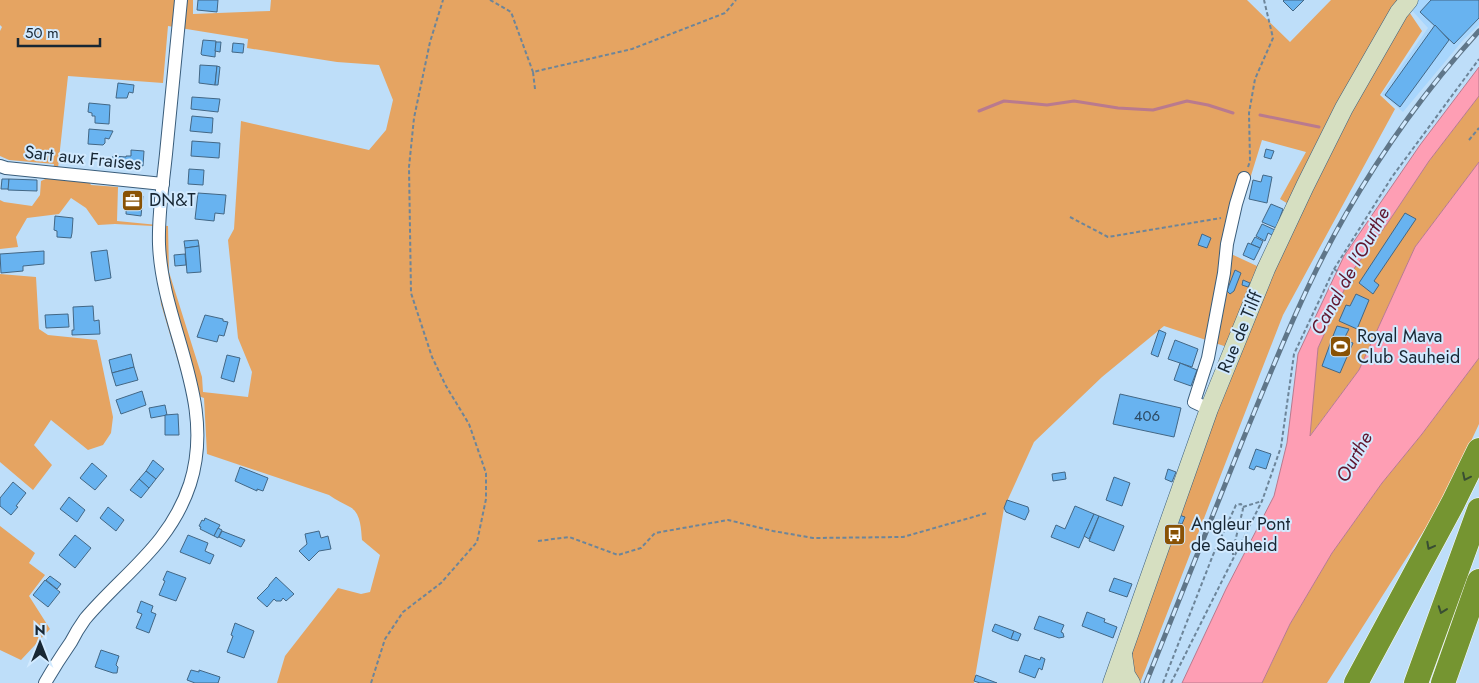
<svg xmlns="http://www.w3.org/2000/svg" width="1479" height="683" viewBox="0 0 1479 683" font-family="Jost,sans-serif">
  <rect width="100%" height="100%" fill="#bedef9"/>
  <!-- built -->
  <path fill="#a8d6fd" d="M1418 0H1479V25L1464 39 1403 112 1382 94 1428 28 1410 8Z"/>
  <!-- green -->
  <g fill="#e5a462" fill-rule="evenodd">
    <path d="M0 0H193V14L270 11 271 0H1247L1290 42 1331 0H1401L1422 31 1380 95 1395 109 1283 315 1140 683H1103L1171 504 1227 347 1164 326 1102 377 1034 442 1004 508 974 683H277L285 656 338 588 361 594 370 592 380 555 362 540C361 529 361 513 350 507 343 503 336 500 329 495L207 454 204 398 187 392 161 304 153 226 115 224 98 225 86 208 71 198 59 214 27 218 16 237 18 247 0 249V200L4 202 32 206 40 195 41 181 52 176 54 164 9 160 0 156V31L2 27 0 25ZM168 26 248 39 247 48 337 62 379 65 393 100 386 130 369 150 241 121 234 229 228 240 238 338 252 372 248 397 203 392 202 377 169 272 168 226 117 221 118 187 91 185 87 179 57 177 68 76 163 83ZM1262 140 1306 152 1280 199 1290 205 1257 266 1229 253 1240 211Z"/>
    <path d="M1479 96V162L1415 247 1359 370 1309 437 1318 348 1353 270 1387 224 1429 161Z"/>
    <path d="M0 274 36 277 39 329 48 335 97 340 113 417 111 433 103 445 88 450 51 420 34 445 52 465 33 490 0 462Z"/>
    <path d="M1479 358V424L1444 499 1327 683H1262L1290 624 1332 553 1382 483 1422 434Z"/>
    <path d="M0 526 35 553 29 563 45 575 29 596 50 629 21 660 0 650Z"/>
  </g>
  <!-- water -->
  <path fill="#fe9eb4" stroke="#b97a8e" d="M1479 67V96L1429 161 1387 224 1353 270 1318 348 1310 436 1359 370 1415 247 1479 162V358L1422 434 1382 483 1332 553 1290 624 1262 683H1182L1226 589 1274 496 1287 443 1298 354 1344 256 1420 145Z"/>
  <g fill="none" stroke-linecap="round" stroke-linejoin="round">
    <!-- stream -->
    <g stroke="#b97a8e" stroke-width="3">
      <path d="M979 111 1004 101 1047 105 1074 101 1118 108 1153 110 1187 101 1208 105 1233 113"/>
      <path d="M1260 115 1319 127"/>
    </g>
  </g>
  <!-- building -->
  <g fill="#68b3f0" stroke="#436785">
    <path d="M198 0H218L217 12 197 10Z"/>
    <path d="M1284 0H1304L1293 11 1283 1Z"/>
    <path d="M1431 0H1479V18L1454 44 1420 12Z"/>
    <path d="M1435 25 1449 40 1400 107 1385 95Z"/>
    <path d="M203 40 216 41 215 57 202 55 201 54Z"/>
    <path d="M216 42H221L220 52 215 51Z"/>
    <path d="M233 43 244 44 243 53 232 52Z"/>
    <path d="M200 65 217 66 215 85 199 83Z"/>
    <path d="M217 66 220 67 218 85H215Z"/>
    <path d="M118 83 134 85 133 93 129 92 127 98H116Z"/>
    <path d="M192 97 220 99 218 112 191 109Z"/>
    <path d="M89 103 110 105 109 124 95 123V116H92V113L88 112Z"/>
    <path d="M192 116 213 118 212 133 190 131Z"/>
    <path d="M89 129 113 131 109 139 105 138V143L103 145 88 144Z"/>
    <path d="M192 141 220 143 219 158 191 156Z"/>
    <path d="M1266 149 1274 151 1271 159 1264 157Z"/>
    <path d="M131 150 144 151 143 166 112 163 113 156 126 157V156H131Z"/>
    <path d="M189 169 204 170 203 185 188 184Z"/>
    <path d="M1263 175 1272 177 1267 203 1249 199 1253 180 1261 182Z"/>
    <path d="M2 179H9V189H1Z"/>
    <path d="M9 179 37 180V191L8 190Z"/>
    <path d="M198 193 226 195 224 214 215 213 214 221 195 219Z"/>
    <path d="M127 195 143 196 141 216 126 214Z"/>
    <path d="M1271 204 1283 209 1276 228 1262 222Z"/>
    <path d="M1405 213 1416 219 1374 281 1379 285 1373 294 1359 283Z"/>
    <path d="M55 216 73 218 72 233 71 238 57 237V231L54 230Z"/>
    <path d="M1262 224 1275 230 1272 235 1268 233 1265 241 1256 236Z"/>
    <path d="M1202 234 1211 238 1207 248 1198 245Z"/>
    <path d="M1255 237 1263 241 1260 248 1251 244Z"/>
    <path d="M198 240 199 246 185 248 184 241Z"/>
    <path d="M1248 243 1260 248 1254 260 1243 255Z"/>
    <path d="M199 246 201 272 187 273 185 248Z"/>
    <path d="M107 250 111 278 95 281 91 252Z"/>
    <path d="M44 251V264L23 266V271L1 273 0 254Z"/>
    <path d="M185 254 186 265 175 266 174 255Z"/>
    <path d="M1235 270 1241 273 1234 291 1230 294 1227 291 1228 288Z"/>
    <path d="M1243 280 1250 283 1248 287 1242 285Z"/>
    <path d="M1356 294 1369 300 1357 329 1339 321 1346 305 1350 306Z"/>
    <path d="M93 306 94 321 99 320 100 334 72 335V330H74L73 307Z"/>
    <path d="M68 314 69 327 46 328 45 315Z"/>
    <path d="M205 315 223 319V321L228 322 224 336 219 335 217 342 197 337Z"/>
    <path d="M1337 326 1349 329 1344 339 1333 336Z"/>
    <path d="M1159 330 1166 333 1158 357 1151 354Z"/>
    <path d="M1333 336 1353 343 1340 373 1322 366Z"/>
    <path d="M1175 340 1198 349 1192 367 1168 359Z"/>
    <path d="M131 354 134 367 112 373 109 360Z"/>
    <path d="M227 355 240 358 234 382 221 378Z"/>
    <path d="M1180 363 1197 370 1191 386 1174 380Z"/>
    <path d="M134 367 138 380 116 386 112 373Z"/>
    <path d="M142 391 146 405 121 414 116 400Z"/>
    <path d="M1120 394 1181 408 1174 437 1113 424Z"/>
    <path d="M165 405 167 415 151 418 149 408Z"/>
    <path d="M178 414 179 435H165V415Z"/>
    <path d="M1256 449 1271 454 1266 469 1256 466 1254 470 1249 468Z"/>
    <path d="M153 460 164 469 156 479 146 471Z"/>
    <path d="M92 463 107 476 95 490 80 478Z"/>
    <path d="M240 467 268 478 263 491 257 489V491L235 481Z"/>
    <path d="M1168 469 1176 472 1172 482 1165 479Z"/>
    <path d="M146 471 156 479 149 488 139 479Z"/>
    <path d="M1065 472 1066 479 1053 481 1052 474Z"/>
    <path d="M1114 477 1130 483 1122 506 1106 500Z"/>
    <path d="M139 479 149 488 141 498 130 490Z"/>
    <path d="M13 482 26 493 16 506 18 507 11 515 0 506V498Z"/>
    <path d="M69 497 85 510 77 522 60 509Z"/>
    <path d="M1007 500 1028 507 1029 511 1025 520 1006 512 1004 508Z"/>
    <path d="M1075 506 1094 514 1079 548 1051 537 1056 525 1065 529Z"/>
    <path d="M108 507 124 520 116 531 100 518Z"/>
    <path d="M1094 514 1099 516 1089 539 1084 536Z"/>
    <path d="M1179 515 1185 517 1182 524 1176 522Z"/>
    <path d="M1099 516 1124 526 1114 551 1089 541Z"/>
    <path d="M205 518 220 525 214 536 200 529 201 527 199 526 202 520 204 521Z"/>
    <path d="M218 528 222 530 218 538 214 536Z"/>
    <path d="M222 531 245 540 241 547 219 537Z"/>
    <path d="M319 531 321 538 328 536 331 549 319 551 309 561 299 551 307 544 305 534Z"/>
    <path d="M75 535 91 548 75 568 59 555Z"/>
    <path d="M188 535 208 543 205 551 214 555 210 564 180 552Z"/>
    <path d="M167 571 186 578 176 601 159 595 165 581 163 580Z"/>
    <path d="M50 576 61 584 57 589 46 580Z"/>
    <path d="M276 577 294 594 286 601 283 598 281 601H276L274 599 267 607 257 598 269 586V585Z"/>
    <path d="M1114 578 1132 584 1127 597 1109 591Z"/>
    <path d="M45 580 60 592 48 607 33 595Z"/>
    <path d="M141 601 153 606 151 612 156 614 149 633 136 628 142 614 137 612Z"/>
    <path d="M1087 612 1105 619 1104 622 1117 627 1113 638 1082 626Z"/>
    <path d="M1039 616 1064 625 1061 632 1063 633 1064 637 1059 638 1034 629Z"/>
    <path d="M235 623 254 631 244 658 227 652 233 636 231 635Z"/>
    <path d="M995 624 1014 631 1011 639 992 631Z"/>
    <path d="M1014 631 1021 634 1018 641 1011 639Z"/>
    <path d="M101 650 119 656 116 665 118 667 117 673H113L95 667Z"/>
    <path d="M1025 655 1040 660 1041 657 1045 659 1042 670 1039 668 1035 678 1019 672Z"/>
    <path d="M191 670 199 672V670L220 677 218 683H195L187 680Z"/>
    <path d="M976 675 997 683H980L974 681Z"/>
  </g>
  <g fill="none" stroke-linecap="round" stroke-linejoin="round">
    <defs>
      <g id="minor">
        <path d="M0 166 6 168 163 184"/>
        <path d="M1209 409 1194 402 1208 358 1224 273 1227 244 1236 204 1244 178"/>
        <path d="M45 683C53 669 62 655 71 642 75 634 80 626 85 619 124 573 170 545 190 484 217 400 162 326 159 244 158 214 163 184 166 154 171 103 176 51 181 0"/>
      </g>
      <g id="secondary">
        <path d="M1123 654 1126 675 1131 683"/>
        <path d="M1112 683 1209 409 1266 269 1305 186 1344 108 1399 12 1409 0"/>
      </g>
      <g id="motorway">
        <path d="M1356 683 1453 503 1479 450"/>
        <path d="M1416 683 1479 510"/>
        <path d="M1443 683 1479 581"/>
      </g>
    </defs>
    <!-- minor casing -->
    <use href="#minor" stroke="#3a5d7b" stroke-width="14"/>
    <!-- secondary casing -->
    <use href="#secondary" stroke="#3a5d7b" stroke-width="19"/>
    <!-- motorway casing -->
    <use href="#motorway" stroke="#fff" stroke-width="25"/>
    <!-- path -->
    <g stroke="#6d8599" stroke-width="2" stroke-dasharray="4 2.5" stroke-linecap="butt">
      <path d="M490 0 511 12 533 72"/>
      <path d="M535 89 533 72 632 49 725 13 736 0"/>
      <path d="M1469 140 1479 128"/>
      <path d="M1248 167 1250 161 1249 113 1255 79 1273 38 1264 0"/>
      <path d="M1070 217 1108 237 1221 218"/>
      <path d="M1334 269 1354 283"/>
      <path d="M1243 507 1262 501"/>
      <path d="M538 541 569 537 618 555 641 548 655 533 728 520 773 531 813 538 903 537 987 513"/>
      <path d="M371 683 385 639 403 612 441 583 477 542 486 499V473L469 424 446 386 432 357 411 293 409 167 414 118 430 42 443 0"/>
      <path d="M1163 683 1213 555 1236 505 1241 504 1243 509 1233 550V555"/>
      <path d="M1171 683 1262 501 1281 447 1294 354 1334 269 1392 177 1479 59"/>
    </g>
    <!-- minor -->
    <use href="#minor" stroke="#fff" stroke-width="12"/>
    <!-- secondary -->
    <use href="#secondary" stroke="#d6dfc1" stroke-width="18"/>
    <!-- motorway -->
    <use href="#motorway" stroke="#759531" stroke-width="24"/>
    <defs>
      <path id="rail" d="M1146 683C1179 601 1211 519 1244 437 1275 362 1305 285 1346 214 1384 148 1428 87 1479 31"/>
    </defs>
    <!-- rail casing -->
    <use href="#rail" stroke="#5f7689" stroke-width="5"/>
    <!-- rail -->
    <use href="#rail" stroke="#d2eaff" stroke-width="3" stroke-dasharray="9" stroke-linecap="butt"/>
  </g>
  <!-- one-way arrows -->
  <defs><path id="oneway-chevron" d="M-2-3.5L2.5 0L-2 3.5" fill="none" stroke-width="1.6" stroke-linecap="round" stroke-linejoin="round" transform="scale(1.25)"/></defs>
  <g stroke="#394e33">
    <use href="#oneway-chevron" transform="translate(1466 477) rotate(116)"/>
    <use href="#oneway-chevron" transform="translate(1430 546) rotate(118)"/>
    <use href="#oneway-chevron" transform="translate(1442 610) rotate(110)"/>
  </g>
  <!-- icons -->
  <defs>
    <symbol id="office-square" viewBox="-11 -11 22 22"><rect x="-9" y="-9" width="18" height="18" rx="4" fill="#895205" stroke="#d2eaff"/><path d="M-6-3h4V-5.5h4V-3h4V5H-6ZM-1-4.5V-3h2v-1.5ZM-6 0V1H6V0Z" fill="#fff"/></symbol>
    <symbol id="stadium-square" viewBox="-11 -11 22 22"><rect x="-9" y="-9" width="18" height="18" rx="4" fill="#895205" stroke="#d2eaff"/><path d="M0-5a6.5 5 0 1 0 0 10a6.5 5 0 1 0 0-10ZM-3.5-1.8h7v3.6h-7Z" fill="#fff"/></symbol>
    <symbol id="bus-square" viewBox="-11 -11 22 22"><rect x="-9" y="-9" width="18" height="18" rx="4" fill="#895205" stroke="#d2eaff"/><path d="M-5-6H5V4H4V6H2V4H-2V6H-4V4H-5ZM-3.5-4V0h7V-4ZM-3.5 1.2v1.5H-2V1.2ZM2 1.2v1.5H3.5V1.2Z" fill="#fff"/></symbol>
  </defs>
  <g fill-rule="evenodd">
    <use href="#office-square" x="120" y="188" width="25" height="25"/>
    <use href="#stadium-square" x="1328" y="334" width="25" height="25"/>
    <use href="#bus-square" x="1162" y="522" width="25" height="25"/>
  </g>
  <g text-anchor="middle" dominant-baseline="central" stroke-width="4" stroke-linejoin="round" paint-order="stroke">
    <!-- number labels -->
    <g font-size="15" fill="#2c4a63">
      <text x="1147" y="416">406</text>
    </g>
    <!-- street labels -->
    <g font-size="18" fill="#182734" stroke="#d2eaff">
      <text transform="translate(83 158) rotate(6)">Sart aux Fraises</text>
      <text transform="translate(1240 332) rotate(-67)">Rue de Tilff</text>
    </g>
    <!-- poi labels -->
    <g font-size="18" fill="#182734" stroke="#d2eaff" text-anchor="start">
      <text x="149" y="200">DN&amp;T</text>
      <text x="1357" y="336">Royal Mava<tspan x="1357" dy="21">Club Sauheid</tspan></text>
      <text x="1191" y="524">Angleur Pont<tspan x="1191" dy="21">de Sauheid</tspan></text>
    </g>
    <!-- water labels -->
    <g font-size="19" font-style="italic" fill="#60172f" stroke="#d2eaff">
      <text transform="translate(1350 271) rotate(-61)">Canal de l'Ourthe</text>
      <text transform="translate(1354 457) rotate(-61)">Ourthe</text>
    </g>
  </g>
  <!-- north arrow -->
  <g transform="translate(40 643)" stroke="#d2eaff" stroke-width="4" paint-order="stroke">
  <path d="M0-4L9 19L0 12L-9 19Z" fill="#182734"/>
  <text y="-8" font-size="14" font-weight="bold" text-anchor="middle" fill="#182734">N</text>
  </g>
  <!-- scale -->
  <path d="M18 38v8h82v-8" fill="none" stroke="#182734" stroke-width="2.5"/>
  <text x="25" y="38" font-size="15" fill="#182734" stroke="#d2eaff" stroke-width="4" paint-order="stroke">50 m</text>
</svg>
